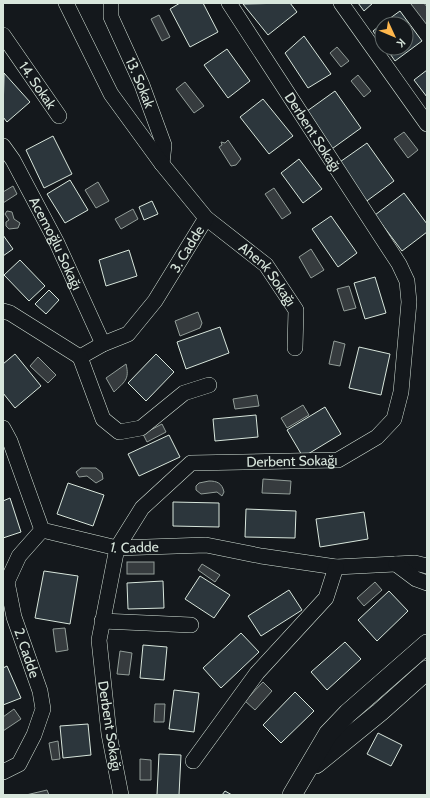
<svg xmlns="http://www.w3.org/2000/svg" width="430" height="798" viewBox="0 0 430 798" font-family="Cabin,sans-serif">
  <rect width="100%" height="100%" fill="#14181c"/>
  <!-- water -->
  <g fill="#363b3e" stroke="#939e99">
    <path d="M413 3H424L427 7V25L411 4Z"/>
    <path d="M159 15 170 37 162 41 151 19Z"/>
    <path d="M337 47 349 61 341 67 330 53Z"/>
    <path d="M358 75 371 91 364 97 351 81Z"/>
    <path d="M185 82 204 106 194 113 176 89Z"/>
    <path d="M404 132 418 150 408 158 394 139Z"/>
    <path d="M228 140 241 159 236 165 231 166 219 147 222 145 221 142 225 143Z"/>
    <path d="M98 182 109 201 96 208 85 190Z"/>
    <path d="M13 186 17 194 3 203V192Z"/>
    <path d="M274 188 291 213 282 219 265 194Z"/>
    <path d="M133 209 138 219 121 229 115 219Z"/>
    <path d="M7 211 12 212 14 219 20 223 18 228 9 229 6 226V222L9 220 5 214Z"/>
    <path d="M311 249 324 270 311 278 299 257Z"/>
    <path d="M349 286 356 308 344 311 337 289Z"/>
    <path d="M198 312 202 323 200 328 180 336 175 321Z"/>
    <path d="M334 341 345 344 340 366 329 364Z"/>
    <path d="M38 357 56 375 48 383 30 366Z"/>
    <path d="M126 364C130 380 124 382 114 392L106 378Z"/>
    <path d="M257 395 259 406 235 409 233 399Z"/>
    <path d="M303 405 309 415 287 428 281 418Z"/>
    <path d="M162 424 166 432 147 442 143 434Z"/>
    <path d="M81 468H96L102 473 103 479 96 483 87 476 79 477 76 472Z"/>
    <path d="M263 479 291 481 290 494 262 493Z"/>
    <path d="M209 481C217 481 222 483 224 492L222 496 217 492 201 494 196 490V486L199 483Z"/>
    <rect x="127" y="562" width="27" height="12"/>
    <path d="M202 564 220 575 215 582 198 570Z"/>
    <path d="M375 582 382 590 364 606 357 598Z"/>
    <path d="M65 628 68 650 56 652 53 629Z"/>
    <path d="M120 651 132 653 129 675 117 674Z"/>
    <path d="M263 682 272 691 255 710 245 701Z"/>
    <path d="M155 704H165L164 722H154Z"/>
    <path d="M14 709 21 719 3 731V717Z"/>
    <path d="M58 741 60 759 52 760 49 743Z"/>
    <path d="M140 759 151 760V780H140Z"/>
    <path d="M47 790 49 795H26Z"/>
  </g>
  <!-- building -->
  <g fill="#2c363c" stroke="#d8e6dc">
    <path d="M180 3H203L218 32 190 47 170 9Z"/>
    <path d="M290 3 297 12 268 35 243 4Z"/>
    <path d="M358 3H373L364 11Z"/>
    <path d="M400 11 422 41 395 61 386 48H406V24H382Z"/>
    <path d="M382 24V43L373 31Z"/>
    <path d="M304 36 331 74 308 88 285 53Z"/>
    <path d="M227 49 250 81 228 98 204 65Z"/>
    <path d="M427 70V97L414 80Z"/>
    <path d="M4 73 30 102 7 122 3 117Z"/>
    <path d="M335 91 361 128 329 151 303 114Z"/>
    <path d="M263 99 293 136 269 154 240 117Z"/>
    <path d="M53 136 72 174 44 188 26 150Z"/>
    <path d="M367 143 394 181 364 203 337 164Z"/>
    <path d="M299 159 322 189 303 203 281 173Z"/>
    <path d="M70 180 88 210 65 223 47 194Z"/>
    <path d="M404 193 427 224V232L402 251 375 215Z"/>
    <path d="M152 201 158 214 144 220 139 207Z"/>
    <path d="M331 216 357 253 338 267 312 229Z"/>
    <path d="M3 235 13 249 3 256Z"/>
    <path d="M129 250 137 276 106 286 99 260Z"/>
    <path d="M20 260 45 286 29 301 4 275Z"/>
    <path d="M375 277 386 313 365 319 354 283Z"/>
    <path d="M49 290 59 300 46 314 35 304Z"/>
    <path d="M220 327 229 353 186 369 177 342Z"/>
    <path d="M359 347 390 354 381 395 349 388Z"/>
    <path d="M15 354 41 386 15 408 3 393V364Z"/>
    <path d="M156 354 174 372 146 401 128 383Z"/>
    <path d="M325 407 341 434 303 457 287 430Z"/>
    <path d="M256 415 258 437 215 441 213 419Z"/>
    <path d="M169 435 180 457 139 476 128 454Z"/>
    <path d="M68 483 104 495 93 526 57 514Z"/>
    <path d="M10 498 21 532 3 538V501Z"/>
    <path d="M173 502 219 503V527L173 526Z"/>
    <path d="M246 509 296 511 295 538 245 537Z"/>
    <path d="M364 512 368 539 320 547 316 519Z"/>
    <path d="M44 571 78 576 70 624 35 618Z"/>
    <path d="M200 576 230 595 214 618 185 599Z"/>
    <path d="M163 581 164 608 128 609 127 583Z"/>
    <path d="M289 590 302 610 261 636 248 616Z"/>
    <path d="M389 591 408 611 377 641 358 620Z"/>
    <path d="M241 633 259 652 221 688 203 668Z"/>
    <path d="M345 642 361 659 327 690 311 672Z"/>
    <path d="M143 645 167 647 164 680 140 678Z"/>
    <path d="M7 666 21 698 3 705V668Z"/>
    <path d="M174 690 199 693 194 732 169 729Z"/>
    <path d="M295 692 314 711 281 743 263 725Z"/>
    <path d="M88 724 91 755 63 758 60 726Z"/>
    <path d="M378 733 402 745 391 766 367 754Z"/>
    <path d="M159 754 181 755 179 795H157Z"/>
    <path d="M225 791 232 795H222Z"/>
  </g>
  <g fill="none" stroke-linecap="round" stroke-linejoin="round">
    <defs>
      <g id="minor">
        <path id="s1" d="M111 3V17L142 85 164 145 162 164"/>
        <path d="M341 3 427 124"/>
        <path id="s2" d="M3 35 59 116"/>
        <path id="s3" d="M3 146 13 160 57 243 103 344"/>
        <path id="s4" d="M206 218 266 265 296 310 295 348"/>
        <path id="s5" d="M3 311 10 313 80 357 103 344 128 334 155 301 206 218 162 164 111 94 66 3"/>
        <path d="M80 357 103 419 119 432 141 428 184 393 209 385"/>
        <path id="s6" d="M3 428 10 441 42 530 117 548 206 545 261 556 336 567 415 563 427 566"/>
        <path d="M396 564 416 579 427 583"/>
        <path d="M102 621 191 625"/>
        <path d="M193 761 257 673 326 598 336 567"/>
        <path d="M3 772 19 764 34 735 43 709 40 691 14 617 7 582 19 556 42 530"/>
        <path id="s7" d="M121 795 109 734 99 640 117 548 142 508 191 463 338 460 377 437 394 419 401 392 409 302 407 281 399 264 229 3"/>
      </g>
      <g id="major">
        <path d="M316 764 380 712 427 670"/>
        <path d="M292 795 328 734 348 713 427 644"/>
      </g>
    </defs>
    <!-- minor casing -->
    <use href="#minor" stroke="#d8e6dc" stroke-width="16"/>
    <!-- major casing -->
    <use href="#major" stroke="#d8e6dc" stroke-width="20"/>
    <!-- minor -->
    <use href="#minor" stroke="#14181c" stroke-width="15"/>
    <!-- major -->
    <use href="#major" stroke="#14181c" stroke-width="19"/>
  </g>
  <g text-anchor="middle" dominant-baseline="central" stroke-width="3" stroke-linejoin="round" paint-order="stroke">
    <!-- street labels -->
    <g font-size="14" fill="#d8e6dc" stroke="#14181c">
      <text stroke="none"><textPath href="#s1" startOffset="86">13. Sokak</textPath></text>
      <text stroke="none"><textPath href="#s2" startOffset="61">14. Sokak</textPath></text>
      <text transform="translate(313 132) rotate(57)">Derbent Sokağı</text>
      <text stroke="none"><textPath href="#s3" startOffset="111">Acemoğlu Sokağı</textPath></text>
      <text stroke="none"><textPath href="#s5" startOffset="247">3. Cadde</textPath></text>
      <text stroke="none"><textPath href="#s4" startOffset="84">Ahenk Sokağı</textPath></text>
      <text stroke="none"><textPath href="#s7" startOffset="465">Derbent Sokağı</textPath></text>
      <text stroke="none"><textPath href="#s6" startOffset="204">1. Cadde</textPath></text>
      <text transform="translate(27 653) rotate(71)">2. Cadde</text>
      <text transform="translate(110 726) rotate(81)">Derbent Sokağı</text>
    </g>
  </g>
  <!-- border -->
  <rect width="430" height="798" fill="none" stroke="#d8e6dc" stroke-width="8"/>
  <!-- north arrow -->
  <g transform="translate(394 36) rotate(134)"><circle r="19" fill="#14181c" stroke="#626a69"/>
  <path d="M0-3L7 15L0 10L-7 15Z" fill="#ffb74d"/>
  <text y="-6" font-size="11" font-weight="bold" text-anchor="middle" fill="#d8e6dc">K</text>
  </g>
</svg>
